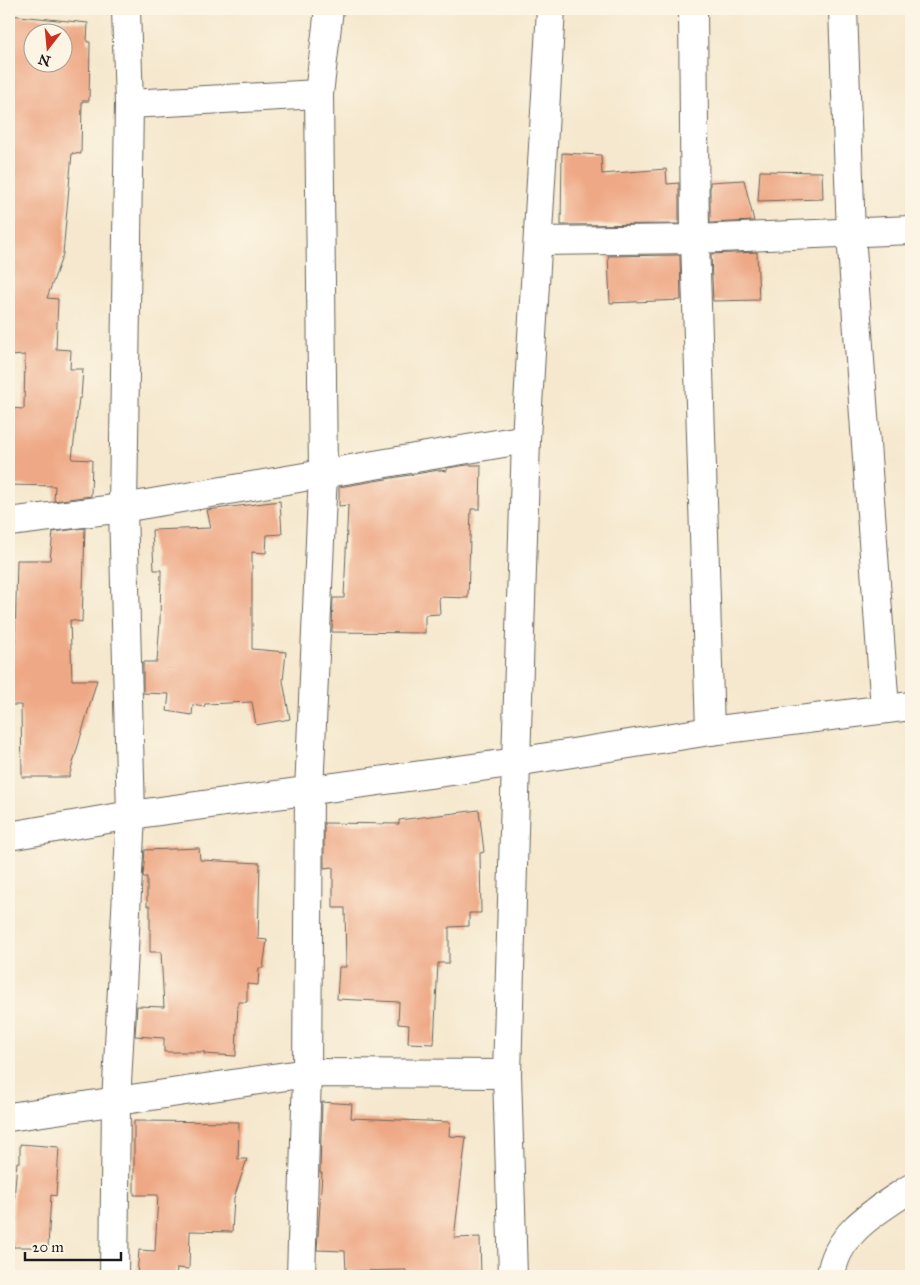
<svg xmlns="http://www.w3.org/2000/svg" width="920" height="1285" viewBox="0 0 920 1285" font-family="'IM FELL Great Primer',serif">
  <rect width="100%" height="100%" fill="#fcf5e5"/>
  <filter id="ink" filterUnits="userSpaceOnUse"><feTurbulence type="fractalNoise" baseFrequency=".02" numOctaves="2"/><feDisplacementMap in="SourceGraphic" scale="10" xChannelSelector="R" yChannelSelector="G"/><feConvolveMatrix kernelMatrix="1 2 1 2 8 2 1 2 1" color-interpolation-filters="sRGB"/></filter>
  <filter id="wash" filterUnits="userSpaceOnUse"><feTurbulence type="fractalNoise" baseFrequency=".0096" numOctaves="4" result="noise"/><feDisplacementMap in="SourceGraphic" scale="20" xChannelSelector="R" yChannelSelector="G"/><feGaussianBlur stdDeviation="1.12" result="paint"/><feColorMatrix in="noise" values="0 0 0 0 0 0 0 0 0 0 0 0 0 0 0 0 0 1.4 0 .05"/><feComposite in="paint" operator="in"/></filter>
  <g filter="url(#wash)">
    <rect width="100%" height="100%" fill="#f5e8ce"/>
    <g id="blocks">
      <!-- building -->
      <g fill="#eea885" fill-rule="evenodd">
        <path d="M9 15 88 23 87 42H90L89 101H82L81 154 72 153 63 254 47 298 58 299 56 349 71 350 70 369H83L81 398H79L72 459 92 460 91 496 54 501 55 486 9 485V408L24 409 25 355 9 356ZM32 32H62V62H32Z"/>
        <path d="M562 153 601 155 602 174 666 169 667 184 679 183V224L561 225Z"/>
        <path d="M760 171 822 172 823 199 758 201Z"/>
        <path d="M744 180 754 221 710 223V182Z"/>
        <path d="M757 252 759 300 713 301 711 254Z"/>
        <path d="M680 255 681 300 610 303 608 256Z"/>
        <path d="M467 465H481L480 509H471L468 598 439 597 440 614 425 615V633L332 632 333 598H344L348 505 339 506V487L439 470 447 471V468Z"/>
        <path d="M280 501 282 534 267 535 266 553 252 552V649L286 652 283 681 290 719 256 725 252 702 205 704 204 707 193 705 192 715 167 711 169 694 143 693V662H157L160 621 161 570H154L152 530 211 528 207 510Z"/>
        <path d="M85 528 82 622 70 620 72 680H97L69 777H22L21 705H9V641H15L17 560H50L53 532Z"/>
        <path d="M479 810 484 852 480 853 481 913H469V926L449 927V963H438L434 1044 408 1043 409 1025 398 1024 399 1002 337 999 339 967H346L345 908H333V867L324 868V823L399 824V820Z"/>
        <path d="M199 848 200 860 260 863 258 939 267 940 263 968H259L258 985 247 984V1002H238L236 1056 204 1054 205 1052H164V1038L135 1036 137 1006 164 1007 161 952H150V906H147V877H143L145 850Z"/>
        <path d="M322 1102 352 1104 351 1118 450 1122 449 1136 466 1137 454 1238 480 1237 481 1276 441 1274 442 1276H405L406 1270 346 1271 345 1251 317 1250 322 1173H320Z"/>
        <path d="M134 1121 239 1122 238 1159H247L234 1198 232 1232 190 1231 189 1269 177 1268 176 1276H137L139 1250 155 1251 158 1195H134Z"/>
        <path d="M20 1144 59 1147 56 1196 51 1195 48 1247H13V1213L17 1162H20Z"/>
      </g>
    </g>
  </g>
  <g filter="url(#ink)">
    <use href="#blocks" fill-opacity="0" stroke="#68635a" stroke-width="1"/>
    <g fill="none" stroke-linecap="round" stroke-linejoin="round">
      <defs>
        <g id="minor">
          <path d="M693 9 695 239 710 731"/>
          <path d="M843 9 851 234 885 709"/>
          <path d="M129 104 319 94"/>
          <path d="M539 241 695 239 911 230"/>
          <path d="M9 522 123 508 526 439"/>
          <path d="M9 1117 307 1073 507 1074"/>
          <path d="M114 1276 116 1103 131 815 123 508 129 104 126 9"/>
          <path d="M301 1276 307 1073 309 791 323 473 319 94 329 9"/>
          <path d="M513 1276 507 1074 516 762 526 439 551 9"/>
          <path d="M831 1276C836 1232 878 1210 911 1188"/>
        </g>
        <path id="tertiary" d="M9 836 131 815 516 762 710 731 911 706"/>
      </defs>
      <!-- minor casing -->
      <use href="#minor" stroke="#68635a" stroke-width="30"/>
      <!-- tertiary casing -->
      <use href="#tertiary" stroke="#68635a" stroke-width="30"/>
      <!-- minor -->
      <use href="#minor" stroke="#fff" stroke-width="28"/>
      <!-- tertiary -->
      <use href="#tertiary" stroke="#fff" stroke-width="28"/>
    </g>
  </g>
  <!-- margin -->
  <rect width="920" height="1285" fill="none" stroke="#fcf5e5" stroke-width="30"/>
  <!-- north arrow -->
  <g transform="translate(48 48) rotate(196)"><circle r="24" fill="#fcf5e5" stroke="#a29e95"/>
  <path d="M0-4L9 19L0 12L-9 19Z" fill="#c8321e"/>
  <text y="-8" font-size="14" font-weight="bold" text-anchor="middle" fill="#1c1c1c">N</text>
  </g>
  <!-- scale -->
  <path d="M25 1252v8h96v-8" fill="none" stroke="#1c1c1c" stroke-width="2.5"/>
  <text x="32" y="1252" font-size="15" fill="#1c1c1c" stroke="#fcf5e5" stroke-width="4" paint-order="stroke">20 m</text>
</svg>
